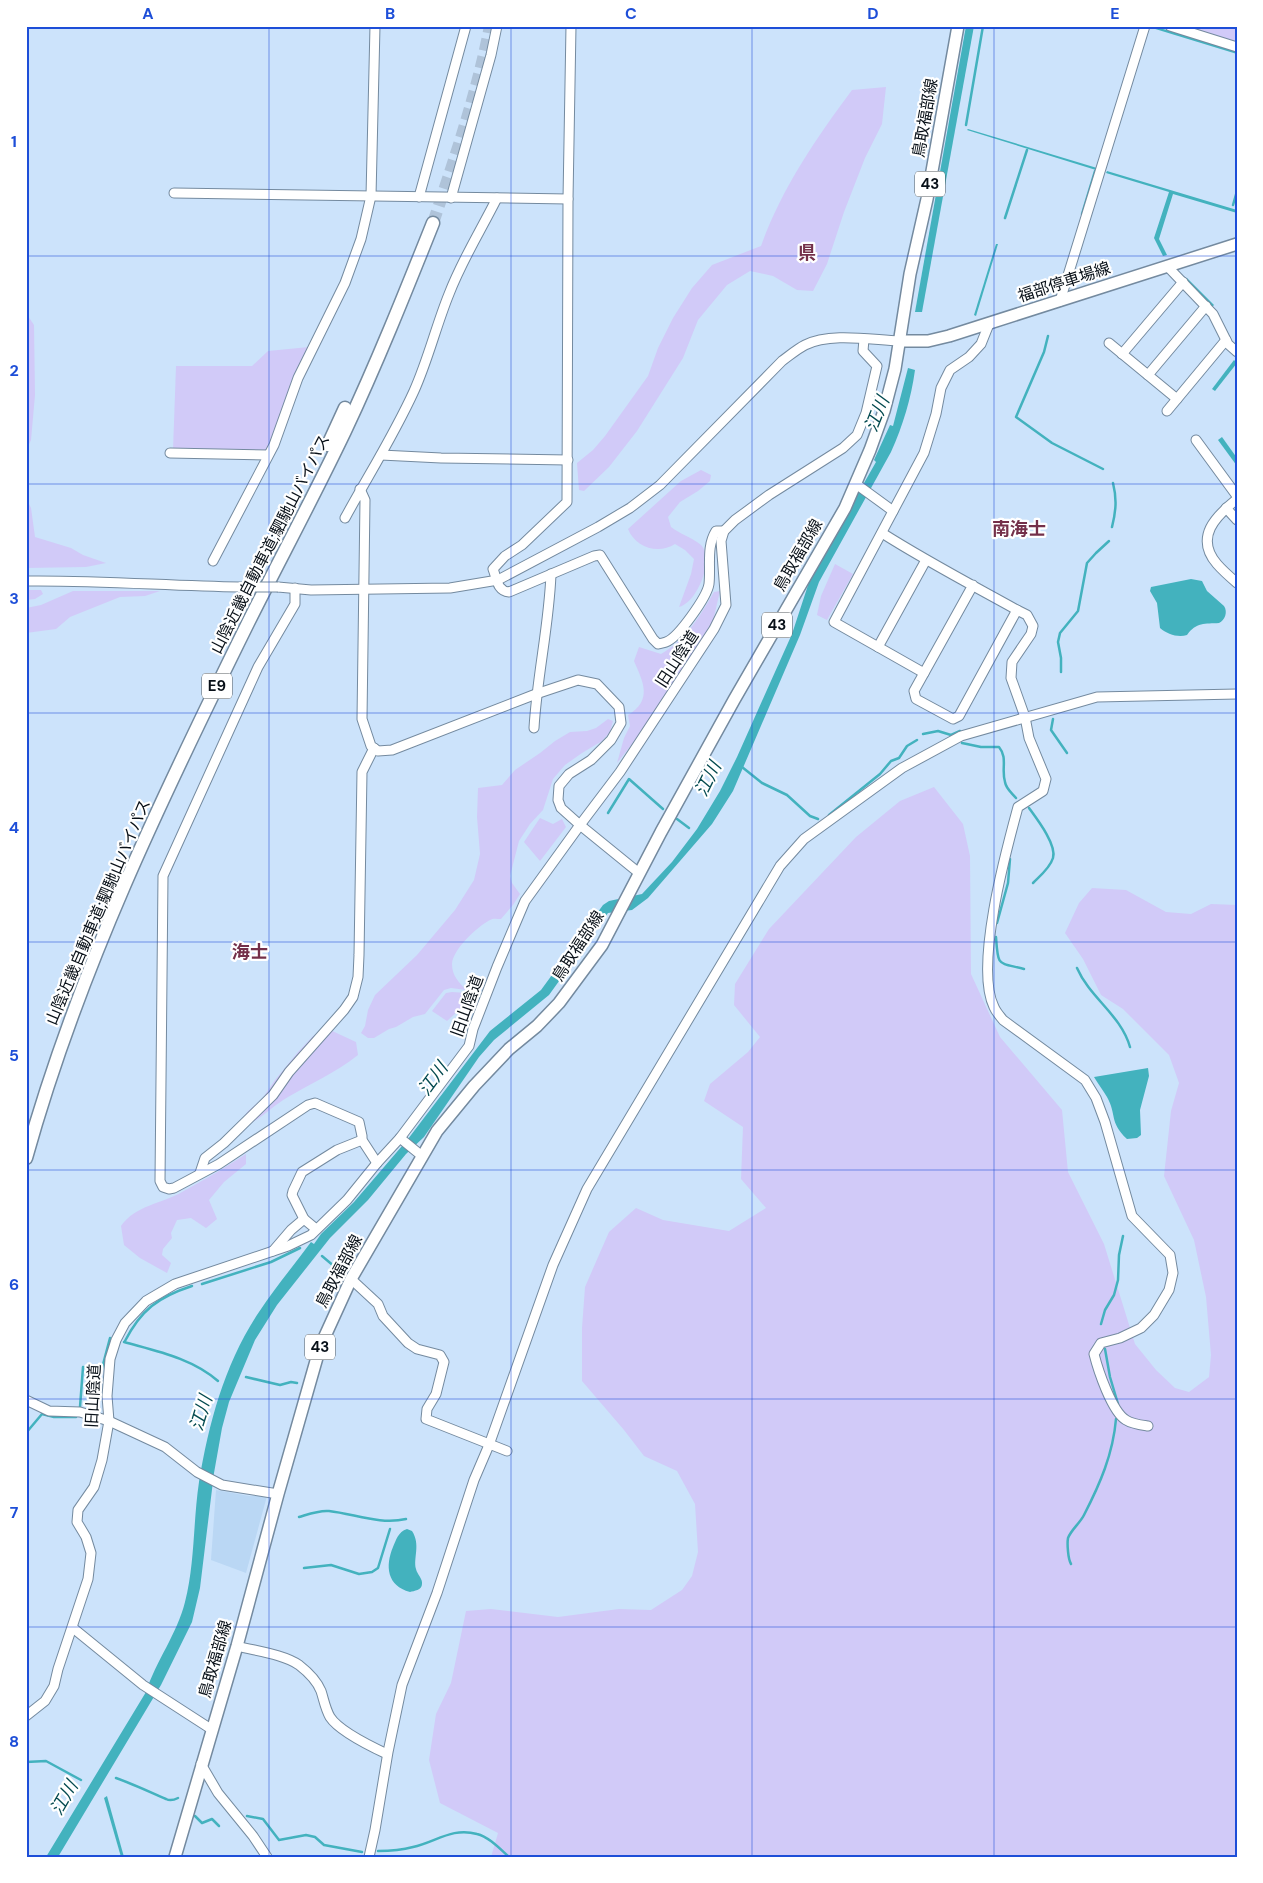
<svg xmlns="http://www.w3.org/2000/svg" width="1263" height="1883" viewBox="0 0 1263 1883" font-family="'DM Sans','Noto Sans JP',sans-serif">
  <rect width="100%" height="100%" fill="#cce3fb"/>
  <!-- built -->
  <path fill="#bad7f4" d="M216 1490 249 1496H267L246 1573 211 1560Z"/>
  <!-- green -->
  <g fill="#d1caf8">
    <path d="M1178 26H1237V44Z"/>
    <path d="M886 87 882 124 865 158 844 212 827 264 813 291 797 290 773 276 750 271 727 285 698 320 683 358 637 431 609 467 584 491 579 490 577 463 593 450 605 436 648 376 658 348 673 318 692 288 712 265 761 246C781 190 816 138 852 90Z"/>
    <path d="M26 313 34 325 35 395 31 440 26 451Z"/>
    <path d="M309 347 292 381 270 446 264 452 173 450 176 366H252L268 351Z"/>
    <path d="M701 470 711 475 710 481 698 491 680 502 668 517 671 527C680 534 693 538 701 545 715 559 697 603 679 607L691 574 694 559 685 550 675 544C658 555 635 547 628 529L681 481Z"/>
    <path d="M26 498 31 508 35 537 71 548 83 555 106 563 86 567 26 568Z"/>
    <path d="M835 564 853 574 827 620 817 615 821 596Z"/>
    <path d="M26 590H41L43 594 35 599 26 600Z"/>
    <path d="M73 591H160L145 596 120 597 70 617 56 629 26 633V608L41 605Z"/>
    <path d="M720 591 713 621 652 719 617 763 624 738 630 726 628 715C653 700 643 682 634 661L639 647 661 654C686 640 700 616 714 592Z"/>
    <path d="M608 719 613 721 610 732 602 741 582 753 565 765 553 779 543 810 530 824 519 841 510 876 512 883 520 894 513 905 501 919C497 919 493 918 490 920 477 927 453 949 452 964 452 976 459 982 466 990L451 988 444 990 425 1014 413 1017 396 1027 389 1029 374 1038H368L361 1033 365 1026 368 1010 375 995 417 955 455 910 474 880 480 854 477 817 478 788 502 785 515 770 540 753 555 741 570 732 587 731 596 728Z"/>
    <path d="M934 787 963 824 970 856 971 974 1000 1037 1062 1110 1068 1172 1104 1244 1135 1344 1156 1370 1175 1388 1189 1392 1209 1377 1211 1355 1206 1297 1194 1240 1164 1176 1171 1111 1179 1083 1169 1055 1123 1009 1101 995 1083 959 1065 933 1079 903 1092 888 1126 890 1166 912 1191 914 1211 904 1237 905V1857H491L498 1833 440 1803 429 1760 436 1714 451 1683 466 1611 491 1609 558 1617 619 1609 651 1610 682 1590 692 1576 698 1552 695 1504 677 1471 644 1456 624 1430 582 1381V1328L585 1287 609 1232 636 1208 663 1220 729 1231 766 1208 741 1179 743 1127 704 1101 710 1084 748 1052 760 1037 734 1005 735 984 769 929 856 837 900 801Z"/>
    <path d="M540 818 553 824 562 819 566 827 540 861 524 842Z"/>
    <path d="M452 992 467 993 479 992 470 1015 461 1008 447 1021 432 1011 446 993Z"/>
    <path d="M328 1029 356 1042 358 1055C335 1073 312 1083 288 1097 270 1107 256 1126 235 1128L248 1111 262 1099 275 1080 298 1052 313 1036Z"/>
    <path d="M246 1154V1164L224 1182 209 1200 217 1219 206 1228 191 1218 177 1220 171 1233 172 1238 163 1249 162 1255 171 1263 167 1273 140 1258 124 1245 121 1226C136 1205 161 1204 182 1192 204 1180 226 1167 246 1154Z"/>
  </g>
  <!-- water -->
  <g fill="#43b2be">
    <path d="M966 26H974L922 312H915Z"/>
    <path d="M1153 26 1237 51V54L1152 28Z"/>
    <path d="M968 129 1097 168 1096 170 967 130Z"/>
    <path d="M1107 171 1237 210V213L1173 194 1159 239 1167 255 1163 256 1154 238 1169 192 1106 173Z"/>
    <path d="M996 244H998L976 316 974 315Z"/>
    <path d="M1187 278 1214 305 1212 307 1186 280Z"/>
    <path d="M1234 360 1237 363 1215 391 1212 389Z"/>
    <path d="M908 368 915 370C911 399 903 425 891 452L819 582 800 635 733 791 712 824 648 898 632 910 608 913 549 995 494 1040 479 1057 424 1137 406 1154 368 1200 330 1238 277 1305 255 1340 229 1402 222 1428 214 1473 200 1588 192 1622 161 1685 58 1857H46L146 1692C156 1661 177 1634 185 1602 195 1563 193 1522 199 1482 209 1422 225 1363 259 1312 275 1288 294 1265 311 1242L314 1244 321 1234 354 1202 408 1139 490 1031 541 990 603 905 609 901 642 894 672 862 697 829 720 791 737 757 792 634 811 576 876 462 874 460 890 425 893 426Z"/>
    <path d="M1222 437 1237 458V466L1218 440Z"/>
    <path d="M1191 579 1202 581 1207 591 1224 606C1228 612 1225 620 1219 623 1205 624 1196 622 1187 635 1178 638 1167 634 1160 628L1157 603 1150 591 1151 587Z"/>
    <path d="M1148 1068 1149 1076 1140 1110 1141 1135 1137 1138 1127 1139C1109 1122 1117 1115 1107 1097 1103 1090 1098 1084 1094 1077Z"/>
    <path d="M407 1529 412 1531C421 1545 413 1558 416 1569 417 1574 423 1579 422 1584 422 1590 414 1591 410 1592 387 1586 385 1566 393 1547 396 1540 398 1532 407 1529Z"/>
    <path d="M107 1796 124 1857H121L104 1798Z"/>
  </g>
  <g fill="none" stroke-linecap="round" stroke-linejoin="round">
    <!-- stream -->
    <g stroke="#43b2be" stroke-width="2.5">
      <path d="M966 125 983 26"/>
      <path d="M1233 205 1237 191"/>
      <path d="M1082 214 1095 171"/>
      <path d="M1005 218 1027 150"/>
      <path d="M1048 336 1044 352 1016 417 1052 443 1103 469"/>
      <path d="M1112 527C1116 511 1117 499 1113 483"/>
      <path d="M1061 672V658L1058 642 1060 633 1078 611 1087 563 1096 553 1109 541"/>
      <path d="M1053 719 1051 730 1067 753"/>
      <path d="M923 734 938 731 951 735 960 731"/>
      <path d="M962 743 981 747H999C1008 758 1001 769 1005 782 1006 789 1012 793 1016 798"/>
      <path d="M742 767 762 783 787 795 810 816 818 819"/>
      <path d="M1029 808C1037 819 1057 845 1053 858 1050 868 1040 876 1033 883"/>
      <path d="M608 813 629 779 663 809"/>
      <path d="M829 815 880 774 891 761 899 758 907 746 917 740"/>
      <path d="M677 819 689 828"/>
      <path d="M997 923 1008 883 1010 859"/>
      <path d="M996 937C998 967 997 962 1024 969"/>
      <path d="M1077 968C1090 998 1121 1015 1130 1047"/>
      <path d="M322 1256 342 1273"/>
      <path d="M202 1284 271 1262 300 1248"/>
      <path d="M1101 1324 1105 1310 1114 1295 1118 1280 1119 1255 1123 1236"/>
      <path d="M125 1341C141 1310 158 1297 192 1286"/>
      <path d="M124 1342C156 1351 192 1358 218 1381"/>
      <path d="M1105 1349 1110 1377 1118 1404"/>
      <path d="M246 1377 280 1385 291 1382 297 1383"/>
      <path d="M80 1407 83 1367 101 1372 110 1338"/>
      <path d="M26 1433 42 1414 54 1417H76"/>
      <path d="M299 1517C309 1514 319 1510 329 1511 355 1514 380 1525 406 1519"/>
      <path d="M1071 1564C1068 1559 1067 1544 1068 1538 1071 1530 1080 1523 1084 1515 1100 1484 1113 1454 1116 1419"/>
      <path d="M304 1568 331 1565 359 1574 372 1572 378 1568 390 1529"/>
      <path d="M26 1762 46 1761 81 1780"/>
      <path d="M116 1778C133 1784 150 1792 166 1799 170 1801 174 1800 178 1798"/>
      <path d="M195 1816 202 1823 212 1819 219 1826"/>
      <path d="M247 1816 263 1819 279 1840 306 1835 315 1837 324 1845 362 1852"/>
      <path d="M378 1851C390 1851 402 1850 413 1847 436 1842 452 1827 477 1834 489 1837 500 1849 509 1857"/>
    </g>
    <!-- highway-tunnel -->
    <path stroke="#afc3d9" stroke-width="12" stroke-dasharray="12 6" stroke-linecap="butt" d="M433 223C455 158 477 93 490 26"/>
    <defs>
      <g id="minor">
        <path d="M571 26 568 199 567 502 522 545 505 556 493 569C497 579 497 591 509 592L594 556 600 555 653 639 658 644C661 643 664 643 666 642 678 638 707 597 709 584 711 566 706 547 716 531H724"/>
        <path d="M1170 26 1237 47"/>
        <path d="M174 193 568 199"/>
        <path d="M419 197 466 26"/>
        <path d="M451 198 491 55 497 26"/>
        <path d="M1167 266 1213 314 1228 344 1237 352"/>
        <path d="M1060 301 1145 26"/>
        <path d="M1109 343 1177 399"/>
        <path d="M1122 354 1183 282"/>
        <path d="M1148 375 1206 306"/>
        <path d="M1167 411 1226 340"/>
        <path d="M1196 440 1237 496"/>
        <path d="M170 453 268 455"/>
        <path d="M381 455 441 458 568 460"/>
        <path d="M856 484 893 511"/>
        <path d="M360 489 365 500 362 719 371 746 378 751 392 750 536 694 578 680 597 684 619 707 621 723 611 740 591 760 569 774 559 786 558 800 561 808 580 825 639 873"/>
        <path d="M1237 499C1216 516 1194 537 1217 564 1223 571 1230 577 1237 583"/>
        <path d="M1226 508 1237 520"/>
        <path d="M345 518C368 476 394 435 414 391 428 360 436 326 449 294 462 260 481 230 497 198"/>
        <path d="M882 533C926 561 972 585 1017 610L959 716 953 719 916 699 914 691 973 585"/>
        <path d="M213 561 274 445 298 378 345 283 361 239 371 196 375 26"/>
        <path d="M26 581C98 580 169 586 240 587"/>
        <path d="M278 587 311 590 450 588 498 580 598 527 630 508 660 485 782 361C789 356 797 349 805 345 830 332 872 340 899 341"/>
        <path d="M295 588V604L258 667 163 876 160 1181 163 1187 169 1189 174 1188 219 1164 308 1105 315 1103 359 1122 362 1136V1140L377 1163"/>
        <path d="M1017 610 1027 615 1033 626 1031 634 1012 662 1011 678 1025 717 1029 738 1046 779 1043 791 1018 807C1006 851 974 967 994 1007 996 1012 1000 1016 1003 1020L1085 1080 1096 1098 1105 1122 1132 1216 1170 1255 1173 1273 1169 1290 1154 1315 1141 1328 1120 1338 1101 1343 1094 1354C1098 1370 1112 1412 1126 1420 1132 1424 1141 1425 1148 1426"/>
        <path d="M878 647 926 560"/>
        <path d="M924 673 834 622 924 453 936 414 941 388 950 370 969 357 981 344 989 324"/>
        <path d="M534 728C537 676 549 626 551 574"/>
        <path d="M400 1138 422 1156"/>
        <path d="M200 1173 205 1158 224 1143 273 1095 289 1072 344 1010 353 997 358 977 359 955 362 772 374 748"/>
        <path d="M316 1229 304 1219 292 1195 293 1191 302 1172 337 1150 362 1140"/>
        <path d="M273 1251 291 1230 304 1219"/>
        <path d="M351 1279 378 1304 383 1316 408 1343 417 1349 440 1355 444 1362 436 1394 427 1409 426 1419 507 1451"/>
        <path d="M26 1400 49 1411 80 1412 109 1421 165 1447 197 1472 222 1485 278 1494"/>
        <path d="M73 1628 143 1685 211 1729"/>
        <path d="M237 1646C255 1651 283 1654 299 1665 308 1672 317 1681 321 1691 324 1700 325 1708 330 1717 339 1731 372 1747 387 1754"/>
        <path d="M26 1716 45 1701 54 1686 58 1669 88 1579 91 1553 86 1537 77 1522 78 1510 94 1487 102 1460 109 1421 107 1396 110 1359 116 1340 125 1323 146 1301 175 1284 288 1246 311 1235 347 1200 377 1163 400 1138 469 1046 473 1029 497 967 525 901 580 825 620 772 714 629 726 605 721 541 724 531 735 520 769 495 843 448 857 435 866 413 877 366 863 351 864 339"/>
        <path d="M201 1764 218 1793 253 1836 267 1857"/>
        <path d="M369 1857 375 1830 388 1752 402 1685 437 1593 474 1480 489 1445 553 1265 587 1189 780 866 804 839 902 768 961 736 1097 697 1237 694"/>
      </g>
      <g id="major">
        <path d="M899 341H928L949 336 1237 244"/>
        <path d="M175 1857 237 1646 278 1494 320 1347 351 1279 437 1131 474 1086 509 1049 537 1026 559 1003 602 945 661 832 734 700 845 508 870 450 884 411 895 369 910 274 927 199 958 26"/>
      </g>
      <g id="highway">
        <path d="M328 445 345 408"/>
        <path d="M26 1158C78 971 162 797 248 623 280 559 314 496 345 431 377 363 405 293 433 223"/>
      </g>
    </defs>
    <!-- minor casing -->
    <use href="#minor" stroke="#748a9f" stroke-width="11"/>
    <!-- major casing -->
    <use href="#major" stroke="#748a9f" stroke-width="14"/>
    <!-- highway casing -->
    <use href="#highway" stroke="#748a9f" stroke-width="15"/>
    <!-- minor -->
    <use href="#minor" stroke="#fff" stroke-width="9"/>
    <!-- major -->
    <use href="#major" stroke="#fff" stroke-width="11"/>
    <!-- highway -->
    <use href="#highway" stroke="#fff" stroke-width="12"/>
    <defs>
      <path id="minor-bridge" d="M240 587H278"/>
    </defs>
    <!-- minor-bridge casing -->
    <use href="#minor-bridge" stroke="#748a9f" stroke-width="11" stroke-linecap="butt"/>
    <!-- minor-bridge -->
    <use href="#minor-bridge" stroke="#fff" stroke-width="9"/>
  </g>
  <!-- grid -->
  <path fill="none" stroke="#1d4ed8" stroke-width="1" stroke-opacity="0.55" d="M269 26V1857M511 26V1857M752 26V1857M994 26V1857M26 256H1237M26 484H1237M26 713H1237M26 942H1237M26 1170H1237M26 1399H1237M26 1627H1237"/>
  <g text-anchor="middle" dominant-baseline="central" stroke-width="4.5" stroke-linejoin="round" paint-order="stroke">
    <!-- shield labels -->
    <g fill="#fff" stroke="#52585d" stroke-width="1">
      <rect x="915" y="171.5" width="30" height="25" rx="4"/>
      <rect x="762" y="612.5" width="30" height="25" rx="4"/>
      <rect x="202" y="673.5" width="30" height="25" rx="4"/>
      <rect x="305" y="1334.5" width="30" height="25" rx="4"/>
    </g>
    <g font-size="15" font-weight="bold" fill="#081018">
      <text x="930" y="184">43</text>
      <text x="777" y="625">43</text>
      <text x="217" y="686">E9</text>
      <text x="320" y="1347">43</text>
    </g>
    <!-- street labels -->
    <g font-size="16" fill="#081018" stroke="#fff">
      <text transform="translate(925 118) rotate(-80)">鳥取福部線</text>
      <text transform="translate(1064 282) rotate(-18)">福部停車場線</text>
      <text transform="translate(270 544) rotate(-63)">山陰近畿自動車道;駟馳山バイパス</text>
      <text transform="translate(798 555) rotate(-60)">鳥取福部線</text>
      <text transform="translate(677 659) rotate(-57)">旧山陰道</text>
      <text transform="translate(98 912) rotate(-67)">山陰近畿自動車道;駟馳山バイパス</text>
      <text transform="translate(578 946) rotate(-57)">鳥取福部線</text>
      <text transform="translate(467 1006) rotate(-70)">旧山陰道</text>
      <text transform="translate(339 1271) rotate(-62)">鳥取福部線</text>
      <text transform="translate(93 1396) rotate(-87)">旧山陰道</text>
      <text transform="translate(215 1659) rotate(-74)">鳥取福部線</text>
    </g>
    <!-- neighbourhood labels -->
    <g font-size="18" font-weight="bold" fill="#74304a" stroke="#fff">
      <text x="807" y="253">県</text>
      <text x="1019" y="529">南海士</text>
      <text x="250" y="952">海士</text>
    </g>
    <!-- water labels -->
    <g font-size="18" font-style="italic" fill="#044a50" stroke="#fff">
      <text transform="translate(877 414) rotate(-68)">江川</text>
      <text transform="translate(708 779) rotate(-64)">江川</text>
      <text transform="translate(433 1079) rotate(-54)">江川</text>
      <text transform="translate(201 1413) rotate(-73)">江川</text>
      <text transform="translate(64 1798) rotate(-60)">江川</text>
    </g>
  </g>
  <!-- border -->
  <rect width="1263" height="1883" fill="none" stroke="#ffffff" stroke-width="55"/>
  <rect x="28" y="28" width="1208" height="1828" fill="none" stroke="#1d4ed8" stroke-width="2"/>
  <g font-size="16" text-anchor="middle" font-weight="bold" fill="#1d4ed8">
    <text x="148" y="19">A</text>
    <text x="390" y="19">B</text>
    <text x="631" y="19">C</text>
    <text x="873" y="19">D</text>
    <text x="1115" y="19">E</text>
    <text x="14" y="147">1</text>
    <text x="14" y="376">2</text>
    <text x="14" y="604">3</text>
    <text x="14" y="833">4</text>
    <text x="14" y="1061">5</text>
    <text x="14" y="1290">6</text>
    <text x="14" y="1518">7</text>
    <text x="14" y="1747">8</text>
  </g>
</svg>
